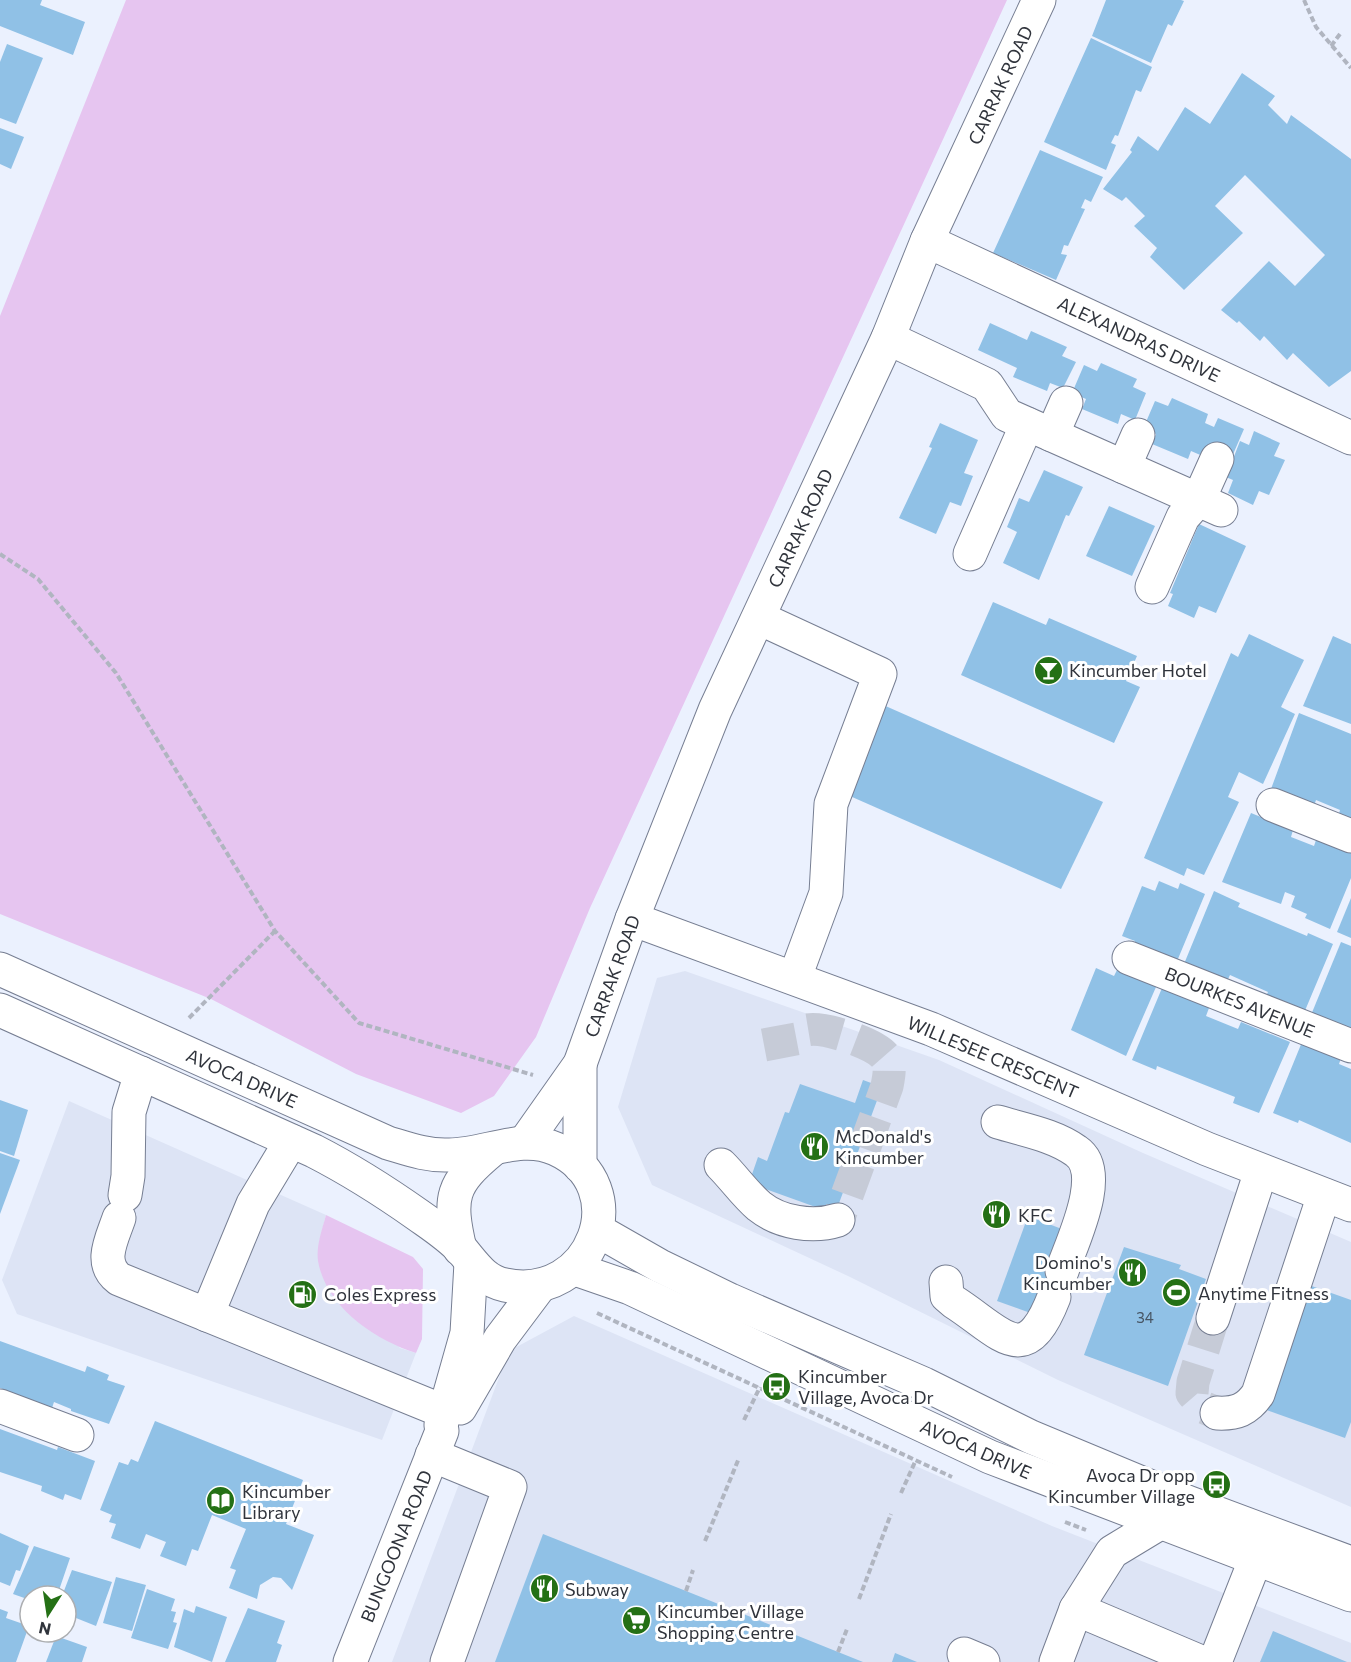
<svg xmlns="http://www.w3.org/2000/svg" width="1351" height="1662" viewBox="0 0 1351 1662" font-family="Commissioner,sans-serif">
  <rect width="100%" height="100%" fill="#ebf1fe"/>
  <!-- built -->
  <g fill="#dde4f5">
    <path d="M685 971 939 1060 1143 1153 1351 1242V1507L1058 1380 848 1276 652 1185 618 1107 657 978Z"/>
    <path d="M69 1101 326 1215 319 1243 400 1348 416 1353 382 1440 17 1314 2 1280Z"/>
    <path d="M574 1316 1052 1526 1351 1643V1662H392L509 1351Z"/>
  </g>
  <!-- green -->
  <g fill="#e6c5f0">
    <path d="M126 0H1007L590 908 536 1037 494 1096 461 1113 356 1074 211 999 0 914V316Z"/>
    <path d="M326 1215 413 1257 423 1269 422 1339 416 1353C375 1340 326 1307 318 1261 316 1246 322 1230 326 1215Z"/>
  </g>
  <!-- building -->
  <g fill="#90c1e6">
    <path d="M0 0H42L40 5 85 22 73 55 0 26Z"/>
    <path d="M1106 0H1181L1184 1 1172 26 1168 24 1151 63 1092 36Z"/>
    <path d="M1091 38 1152 67 1141 92 1136 90 1118 136 1115 135 1111 143 1116 145 1106 170 1044 142Z"/>
    <path d="M7 44 43 58 16 124 0 118V62Z"/>
    <path d="M1242 73 1275 96 1268 105 1287 124 1291 115 1351 159V371L1329 387 1293 353 1287 360 1264 336 1260 341 1239 321 1237 323 1221 310 1269 261 1295 286 1325 255 1245 175 1215 206 1243 233 1184 290 1150 257 1157 248 1134 226 1145 216 1126 197 1122 201 1103 189 1132 152 1130 150 1138 136 1158 151 1185 107 1210 124Z"/>
    <path d="M0 128 24 137 11 169 0 164Z"/>
    <path d="M1040 150 1103 177 1091 202 1085 199 1081 208 1085 209 1068 246 1064 245 1061 254 1067 255 1056 280 993 253Z"/>
    <path d="M990 323 1027 340 1031 331 1067 347 1062 356 1076 362 1063 388 1050 383 1047 391 1013 377 1017 368 978 350Z"/>
    <path d="M1101 363 1137 379 1133 387 1146 393 1135 420 1121 414 1118 424 1082 409 1086 399 1072 393 1084 365 1097 371Z"/>
    <path d="M1172 398 1208 414 1205 423 1214 427 1218 418 1244 429 1231 459 1205 457 1191 451 1188 459 1152 444 1156 434 1143 429 1155 401 1168 406Z"/>
    <path d="M940 423 978 440 964 473 973 476 961 506 950 502 936 534 899 518 932 448 929 447Z"/>
    <path d="M1254 431 1280 443 1274 456 1285 460 1269 495 1259 491 1253 505 1228 493 1233 480 1226 477 1240 441 1249 445Z"/>
    <path d="M1044 470 1083 487 1069 516 1066 515 1039 580 1003 563 1017 532 1007 527 1019 498 1029 502Z"/>
    <path d="M1109 506 1155 526 1132 576 1086 556Z"/>
    <path d="M1199 524 1246 546 1216 613 1199 606 1194 618 1168 606 1173 594 1170 593Z"/>
    <path d="M993 602 1046 625 1049 618 1137 656 1126 681 1140 687 1114 743 961 675Z"/>
    <path d="M1249 634 1304 660 1281 707 1295 714 1263 784 1239 772 1228 797 1239 802 1204 875 1187 868 1184 876 1144 858 1231 653 1238 657Z"/>
    <path d="M1333 636 1351 644V724L1303 706Z"/>
    <path d="M881 704 1103 802 1061 889 843 793Z"/>
    <path d="M1299 713 1351 734V822L1338 817 1340 810 1316 800 1314 806 1271 789Z"/>
    <path d="M1251 813 1293 830 1291 837 1314 846 1316 840 1351 853V878L1330 929 1305 918 1307 914 1291 907 1295 896 1285 892 1281 904 1222 882Z"/>
    <path d="M1159 881 1178 889 1180 883 1205 894 1175 966 1132 949 1135 941 1122 936 1142 886 1155 891Z"/>
    <path d="M1214 891 1240 903 1238 907 1307 936 1308 933 1333 944 1304 1013 1265 998 1268 992 1230 975 1227 981 1184 964Z"/>
    <path d="M1351 898V938L1337 932Z"/>
    <path d="M1341 942 1351 946V1031L1311 1015Z"/>
    <path d="M1096 968 1114 976 1117 970 1156 987 1126 1056 1071 1030Z"/>
    <path d="M1162 988 1209 1008 1206 1016 1238 1029 1241 1022 1290 1042 1259 1113 1233 1103 1235 1097 1157 1066 1156 1070 1132 1060Z"/>
    <path d="M1302 1042 1341 1058 1339 1064 1351 1069V1143L1299 1120 1298 1123 1273 1113Z"/>
    <path d="M863 1080 882 1087 835 1214 749 1183 758 1157 767 1161 785 1112 789 1113 800 1084 855 1103Z"/>
    <path d="M0 1100 28 1110 14 1156 0 1151Z"/>
    <path d="M0 1153 20 1160 0 1214Z"/>
    <path d="M1028 1216 1067 1231 1071 1275 1062 1300 1036 1315 997 1301Z"/>
    <path d="M1124 1247 1181 1265 1179 1269 1206 1279 1168 1386 1084 1355Z"/>
    <path d="M1306 1284 1351 1300V1422L1345 1438 1261 1408Z"/>
    <path d="M0 1341 85 1372 87 1366 109 1375 107 1380 125 1386 109 1424 71 1411V1409L54 1402 52 1408 0 1388Z"/>
    <path d="M155 1421 303 1480 286 1524 314 1535 292 1590 281 1578 273 1577 260 1585 257 1599 229 1588 236 1570 230 1568 246 1529 212 1515 198 1551 192 1549 186 1566 160 1556 166 1542 146 1534 140 1549 111 1538 116 1524 109 1522 112 1515 100 1510 119 1462 128 1465 131 1459 138 1462Z"/>
    <path d="M0 1429 57 1450 58 1447 95 1461 81 1500 65 1494 63 1500 41 1491 42 1486 0 1472Z"/>
    <path d="M0 1533 29 1546 20 1571 16 1570 10 1586 0 1582Z"/>
    <path d="M543 1534 686 1591 863 1662H495Z"/>
    <path d="M34 1546 70 1558 57 1596H30V1600L13 1594Z"/>
    <path d="M72 1570 112 1582 96 1626 66 1614V1596H62Z"/>
    <path d="M116 1577 146 1585 132 1631 103 1623Z"/>
    <path d="M147 1589 175 1599 171 1611 176 1612 173 1622 177 1623 168 1649 131 1638Z"/>
    <path d="M196 1606 227 1617 212 1662 174 1647 184 1609 194 1613Z"/>
    <path d="M248 1608 285 1621 277 1643 282 1645 276 1662H225Z"/>
    <path d="M0 1609 8 1612 6 1618 29 1626 16 1662H0Z"/>
    <path d="M1273 1631 1347 1662H1260Z"/>
    <path d="M56 1636 87 1647 82 1662H46Z"/>
    <path d="M895 1653 917 1662H892Z"/>
  </g>
  <g fill="none" stroke-linecap="round" stroke-linejoin="round">
    <!-- minor-tunnel -->
    <g stroke="#c6cbd7" stroke-width="33" stroke-dasharray="33 16" stroke-linecap="butt">
      <path d="M764 1045 801 1038 807 1030C823 1026 878 1044 886 1058 891 1067 889 1076 887 1086L838 1220"/>
      <path d="M1213 1318 1193 1382 1192 1393 1205 1408 1217 1413"/>
    </g>
    <defs>
      <g id="minor">
        <path d="M927 241 1351 438"/>
        <path d="M888 338 987 385 1007 415 1221 510"/>
        <path d="M1052 435 1066 403"/>
        <path d="M1124 467 1138 435"/>
        <path d="M970 554 1027 424"/>
        <path d="M1152 587 1183 517 1199 499 1217 459"/>
        <path d="M759 618 880 674 831 804 826 893 795 977"/>
        <path d="M1273 805 1351 836"/>
        <path d="M632 919 931 1029 1207 1149 1351 1205"/>
        <path d="M1129 958 1351 1046"/>
        <path d="M998 1122C1024 1130 1054 1135 1076 1151 1107 1172 1072 1242 1062 1271"/>
        <path d="M525 1142 580 1064 632 919 715 710 888 338 927 241 1039 0"/>
        <path d="M721 1165C734 1178 745 1194 759 1206 780 1223 813 1228 838 1220"/>
        <path d="M580 1166V1064"/>
        <path d="M125 1195 128 1176 129 1112 141 1073"/>
        <path d="M119 1218C112 1239 98 1263 119 1279L445 1412"/>
        <path d="M946 1282 947 1296 954 1302C1001 1332 1025 1372 1054 1297"/>
        <path d="M207 1315 253 1204 291 1141"/>
        <path d="M1213 1318 1261 1171"/>
        <path d="M0 1406 77 1435"/>
        <path d="M460 1408 500 1339 539 1287"/>
        <path d="M1217 1413C1236 1414 1247 1410 1258 1394L1324 1195"/>
        <path d="M432 1455 510 1487 447 1662"/>
        <path d="M1076 1609 1201 1662"/>
        <path d="M964 1654 983 1662"/>
        <path d="M350 1662 442 1431 441 1425 467 1333 471 1263"/>
        <path d="M1056 1662 1076 1609 1112 1552 1160 1523"/>
        <path d="M1215 1662 1256 1558"/>
      </g>
      <g id="major">
        <path d="M0 969 388 1143C408 1149 427 1156 449 1155 486 1155 521 1133 556 1149 637 1186 593 1303 505 1285 484 1281 474 1264 461 1249 449 1236 432 1225 418 1215 384 1191 351 1170 314 1151L0 1010"/>
        <path d="M597 1230 660 1266 730 1300 924 1384 1031 1437 1187 1502 1351 1563"/>
        <path d="M460 1249C448 1197 451 1184 492 1150"/>
        <path d="M575 1269 630 1288 990 1457 1351 1595"/>
      </g>
    </defs>
    <!-- minor casing -->
    <use href="#minor" stroke="#767e92" stroke-width="35"/>
    <!-- major casing -->
    <use href="#major" stroke="#767e92" stroke-width="35"/>
    <!-- path -->
    <g stroke="#b0b5c0" stroke-width="4" stroke-dasharray="6 3" stroke-linecap="butt">
      <path d="M1304 0 1316 27 1351 68"/>
      <path d="M1331 46 1340 34"/>
      <path d="M0 554 38 579 116 673 275 931 359 1023 533 1075"/>
      <path d="M189 1018 275 931"/>
      <path d="M597 1313 952 1477"/>
      <path d="M744 1420 760 1387"/>
      <path d="M901 1493 915 1462"/>
      <path d="M1065 1522 1086 1530"/>
      <path d="M705 1541 739 1458"/>
      <path d="M686 1591 693 1570"/>
      <path d="M859 1599 891 1514"/>
      <path d="M838 1652 847 1629"/>
    </g>
    <!-- minor -->
    <use href="#minor" stroke="#fff" stroke-width="33"/>
    <!-- major -->
    <use href="#major" stroke="#fff" stroke-width="33"/>
  </g>
  <!-- icons -->
  <defs>
    <symbol id="bar-disc" viewBox="-11 -11 22 22"><circle r="9.5" fill="#247015" stroke="#fff"/><path d="M-6-5H6L.8 .8V4.5H3.5V6h-7V4.5H-.8V.8Z" fill="#fff"/></symbol>
    <symbol id="restaurant-disc" viewBox="-11 -11 22 22"><circle r="9.5" fill="#247015" stroke="#fff"/><path d="M-5-6h1v4h1v-4h1v4h1v-4h1v5L-1.5 .5V6h-2V.5L-5-1ZM5-6V6H3V1.5H1.5Q1.5-4 5-6Z" fill="#fff"/></symbol>
    <symbol id="stadium-disc" viewBox="-11 -11 22 22"><circle r="9.5" fill="#247015" stroke="#fff"/><path d="M0-5a6.5 5 0 1 0 0 10a6.5 5 0 1 0 0-10ZM-3.5-1.8h7v3.6h-7Z" fill="#fff"/></symbol>
    <symbol id="fuel-disc" viewBox="-11 -11 22 22"><circle r="9.5" fill="#247015" stroke="#fff"/><path d="M-5.5-6h7V0h2V4h1.3V-2.5L3-4.5l.8-.8L6-3V5H2.5V1h-1V6h-7ZM-4.2-4.7v3.2H.2V-4.7Z" fill="#fff"/></symbol>
    <symbol id="bus-disc" viewBox="-11 -11 22 22"><circle r="9.5" fill="#247015" stroke="#fff"/><path d="M-5-6H5V4H4V6H2V4H-2V6H-4V4H-5ZM-3.5-4V0h7V-4ZM-3.5 1.2v1.5H-2V1.2ZM2 1.2v1.5H3.5V1.2Z" fill="#fff"/></symbol>
    <symbol id="library-disc" viewBox="-11 -11 22 22"><circle r="9.5" fill="#247015" stroke="#fff"/><path d="M-6-4Q-3-5.5-.7-3.5V5Q-3 3-6 4ZM6-4Q3-5.5 .7-3.5V5Q3 3 6 4Z" fill="#fff"/></symbol>
    <symbol id="supermarket-disc" viewBox="-11 -11 22 22"><circle r="9.5" fill="#247015" stroke="#fff"/><path d="M-6-5.5h2.5l.6 2H6L4.5 2H-2.5L-4.4-4H-6ZM-1.5 3.2a1.3 1.3 0 1 0 .1 0ZM3 3.2a1.3 1.3 0 1 0 .1 0Z" fill="#fff"/></symbol>
  </defs>
  <g fill-rule="evenodd">
    <use href="#bar-disc" x="1032" y="654" width="33" height="33"/>
    <use href="#restaurant-disc" x="798" y="1130" width="33" height="33"/>
    <use href="#restaurant-disc" x="980" y="1198" width="33" height="33"/>
    <use href="#restaurant-disc" x="1116" y="1256" width="33" height="33"/>
    <use href="#stadium-disc" x="1160" y="1276" width="33" height="33"/>
    <use href="#fuel-disc" x="286" y="1278" width="33" height="33"/>
    <use href="#bus-disc" x="760" y="1370" width="33" height="33"/>
    <use href="#bus-disc" x="1200" y="1468" width="33" height="33"/>
    <use href="#library-disc" x="204" y="1484" width="33" height="33"/>
    <use href="#restaurant-disc" x="528" y="1572" width="33" height="33"/>
    <use href="#supermarket-disc" x="620" y="1604" width="33" height="33"/>
  </g>
  <g text-anchor="middle" dominant-baseline="central" stroke-width="6" stroke-linejoin="round" paint-order="stroke">
    <!-- number labels -->
    <g font-size="15" fill="#485766">
      <text x="1145" y="1317">34</text>
    </g>
    <!-- street labels -->
    <g font-size="18" fill="#30343c" stroke="#fff">
      <text transform="translate(1000 85) rotate(-65)">CARRAK ROAD</text>
      <text transform="translate(1139 339) rotate(25)">ALEXANDRAS DRIVE</text>
      <text transform="translate(800 528) rotate(-65)">CARRAK ROAD</text>
      <text transform="translate(612 976) rotate(-70)">CARRAK ROAD</text>
      <text transform="translate(1240 1002) rotate(22)">BOURKES AVENUE</text>
      <text transform="translate(993 1057) rotate(23)">WILLESEE CRESCENT</text>
      <text transform="translate(242 1078) rotate(24)">AVOCA DRIVE</text>
      <text transform="translate(976 1449) rotate(24)">AVOCA DRIVE</text>
      <text transform="translate(396 1546) rotate(-68)">BUNGOONA ROAD</text>
    </g>
    <!-- poi labels -->
    <g font-size="18" fill="#30343c" stroke="#fff" text-anchor="start">
      <text x="1069" y="670">Kincumber Hotel</text>
      <text x="835" y="1136">McDonald's<tspan x="835" dy="21">Kincumber</tspan></text>
      <text x="1018" y="1215">KFC</text>
      <text x="1112" y="1262" text-anchor="end">Domino's<tspan x="1112" dy="21">Kincumber</tspan></text>
      <text x="1198" y="1293">Anytime Fitness</text>
      <text x="324" y="1294">Coles Express</text>
      <text x="798" y="1376">Kincumber<tspan x="798" dy="21">Village, Avoca Dr</tspan></text>
      <text x="1195" y="1475" text-anchor="end">Avoca Dr opp<tspan x="1195" dy="21">Kincumber Village</tspan></text>
      <text x="242" y="1491">Kincumber<tspan x="242" dy="21">Library</tspan></text>
      <text x="565" y="1589">Subway</text>
      <text x="657" y="1611">Kincumber Village<tspan x="657" dy="21">Shopping Centre</tspan></text>
    </g>
  </g>
  <!-- north arrow -->
  <g transform="translate(48 1614) rotate(192)"><circle r="28" fill="#ffffff" stroke="#acaeb1" stroke-width="1.5"/>
  <path d="M0-4.5L10 22L0 15L-10 22Z" fill="#247015"/>
  <text y="-9" font-size="16" font-weight="bold" text-anchor="middle" fill="#30343c">N</text>
  </g>
</svg>
